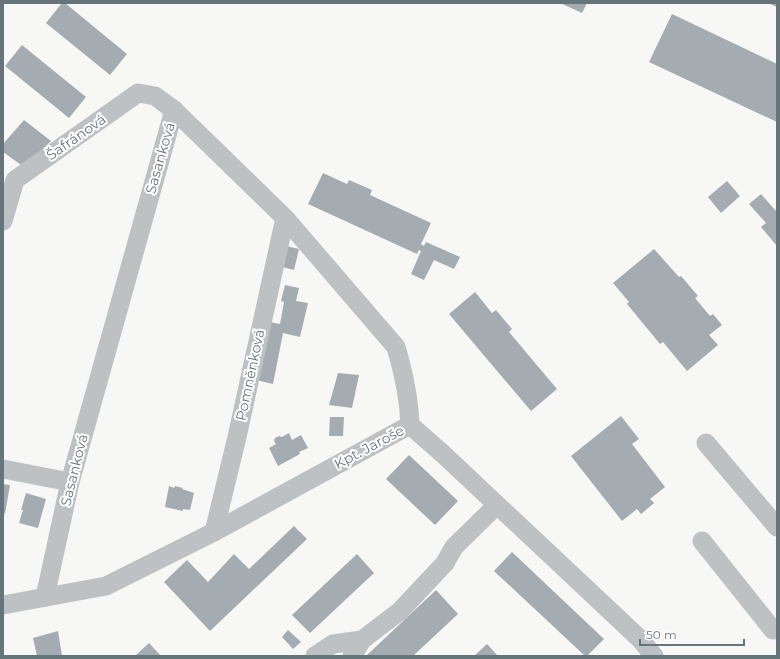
<svg xmlns="http://www.w3.org/2000/svg" width="780" height="659" viewBox="0 0 780 659" font-family="Montserrat,sans-serif">
  <rect width="100%" height="100%" fill="#f7f7f5"/>
  <!-- building -->
  <g fill="#a5acb1">
    <path d="M62 3H65L127 54 110 75 46 23Z"/>
    <path d="M560 3H587L582 13Z"/>
    <path d="M768 3H777V7Z"/>
    <path d="M672 14 777 64V122L649 62Z"/>
    <path d="M22 45 86 97 69 118 5 66Z"/>
    <path d="M24 120 51 141 24 167 3 152V144Z"/>
    <path d="M323 173 347 184 349 180 372 190 370 195 431 223 421 244 424 246 426 242 460 257 454 269 434 260 424 280 411 274 421 251 419 250 417 254 308 204Z"/>
    <path d="M727 181 740 196 721 213 708 197Z"/>
    <path d="M761 194 777 212V246L761 227 766 223 749 204Z"/>
    <path d="M286 246 299 249 294 270 282 267Z"/>
    <path d="M654 249 679 277 681 276 698 296 695 298 710 316 713 314 722 325 709 335 718 345 687 371 663 342 660 344 627 304 629 302 613 283Z"/>
    <path d="M285 285 299 288 296 301 308 303 300 337 283 333 273 384 256 380 270 322 280 324 284 302 281 301Z"/>
    <path d="M475 292 492 313 496 310 512 329 509 332 557 389 531 411 449 314Z"/>
    <path d="M338 373 359 375 352 408 329 405Z"/>
    <path d="M621 416 639 439 632 444 665 487 650 499 654 503 641 514 637 509 622 521 571 456Z"/>
    <path d="M330 417H344L343 436H329Z"/>
    <path d="M289 433 292 440 301 435 308 448 299 452 300 454 278 466 269 448 276 444 274 441 275 438 279 436 282 437Z"/>
    <path d="M409 455 458 501 435 525 386 479Z"/>
    <path d="M3 484 10 485 5 514 3 513Z"/>
    <path d="M169 486 174 488 175 486 183 488 182 489 194 493 190 510 183 509V511L165 507Z"/>
    <path d="M26 493 46 499 38 528 19 523 23 510H21Z"/>
    <path d="M294 526 307 539 210 631 164 582 187 560 208 582 234 554 249 569Z"/>
    <path d="M512 552 604 639 587 656H585L494 571Z"/>
    <path d="M357 554 374 573 310 633 292 615Z"/>
    <path d="M436 590 458 614 413 656H366Z"/>
    <path d="M288 630 301 642 293 649 282 637Z"/>
    <path d="M58 631 62 656H37L33 638Z"/>
    <path d="M149 643 161 656H135Z"/>
    <path d="M487 644 498 656H474Z"/>
  </g>
  <g fill="none" stroke-linecap="round" stroke-linejoin="round">
    <!-- minor -->
    <g stroke="#bdc1c4" stroke-width="19">
      <path d="M3 221 15 180 138 93 155 96 174 110 285 218 396 347C404 374 409 397 410 425"/>
      <path d="M410 425 443 454 640 639 654 656"/>
      <path d="M706 443 777 527"/>
      <path d="M3 469 70 482"/>
      <path d="M214 532 237 437 285 218"/>
      <path d="M702 541 773 630"/>
      <path d="M45 597 70 482 174 110"/>
      <path d="M3 605 106 586 214 532 410 425"/>
      <path d="M315 656 333 644 362 640"/>
      <path d="M352 656 362 640 400 611 445 563 454 547 497 505"/>
    </g>
  </g>
  <g text-anchor="middle" dominant-baseline="central" stroke-width="4" stroke-linejoin="round" paint-order="stroke">
    <!-- street labels -->
    <g font-size="14" fill="#66747c" stroke="#fff">
      <text transform="translate(76 137) rotate(-35)">Šafránová</text>
      <text transform="translate(160 158) rotate(-74)">Sasanková</text>
      <text transform="translate(250 375) rotate(-78)">Pomněnková</text>
      <text transform="translate(369 447) rotate(-28)">Kpt. Jaroše</text>
      <text transform="translate(74 470) rotate(-76)">Sasanková</text>
    </g>
  </g>
  <!-- border -->
  <rect width="780" height="659" fill="none" stroke="#66747c" stroke-width="8"/>
  <!-- scale -->
  <path d="M640 639v6h104v-6" fill="none" stroke="#66747c" stroke-width="2"/>
  <text x="646" y="639" font-size="12" fill="#66747c" stroke="#ffffff" stroke-width="3" paint-order="stroke">50 m</text>
</svg>
